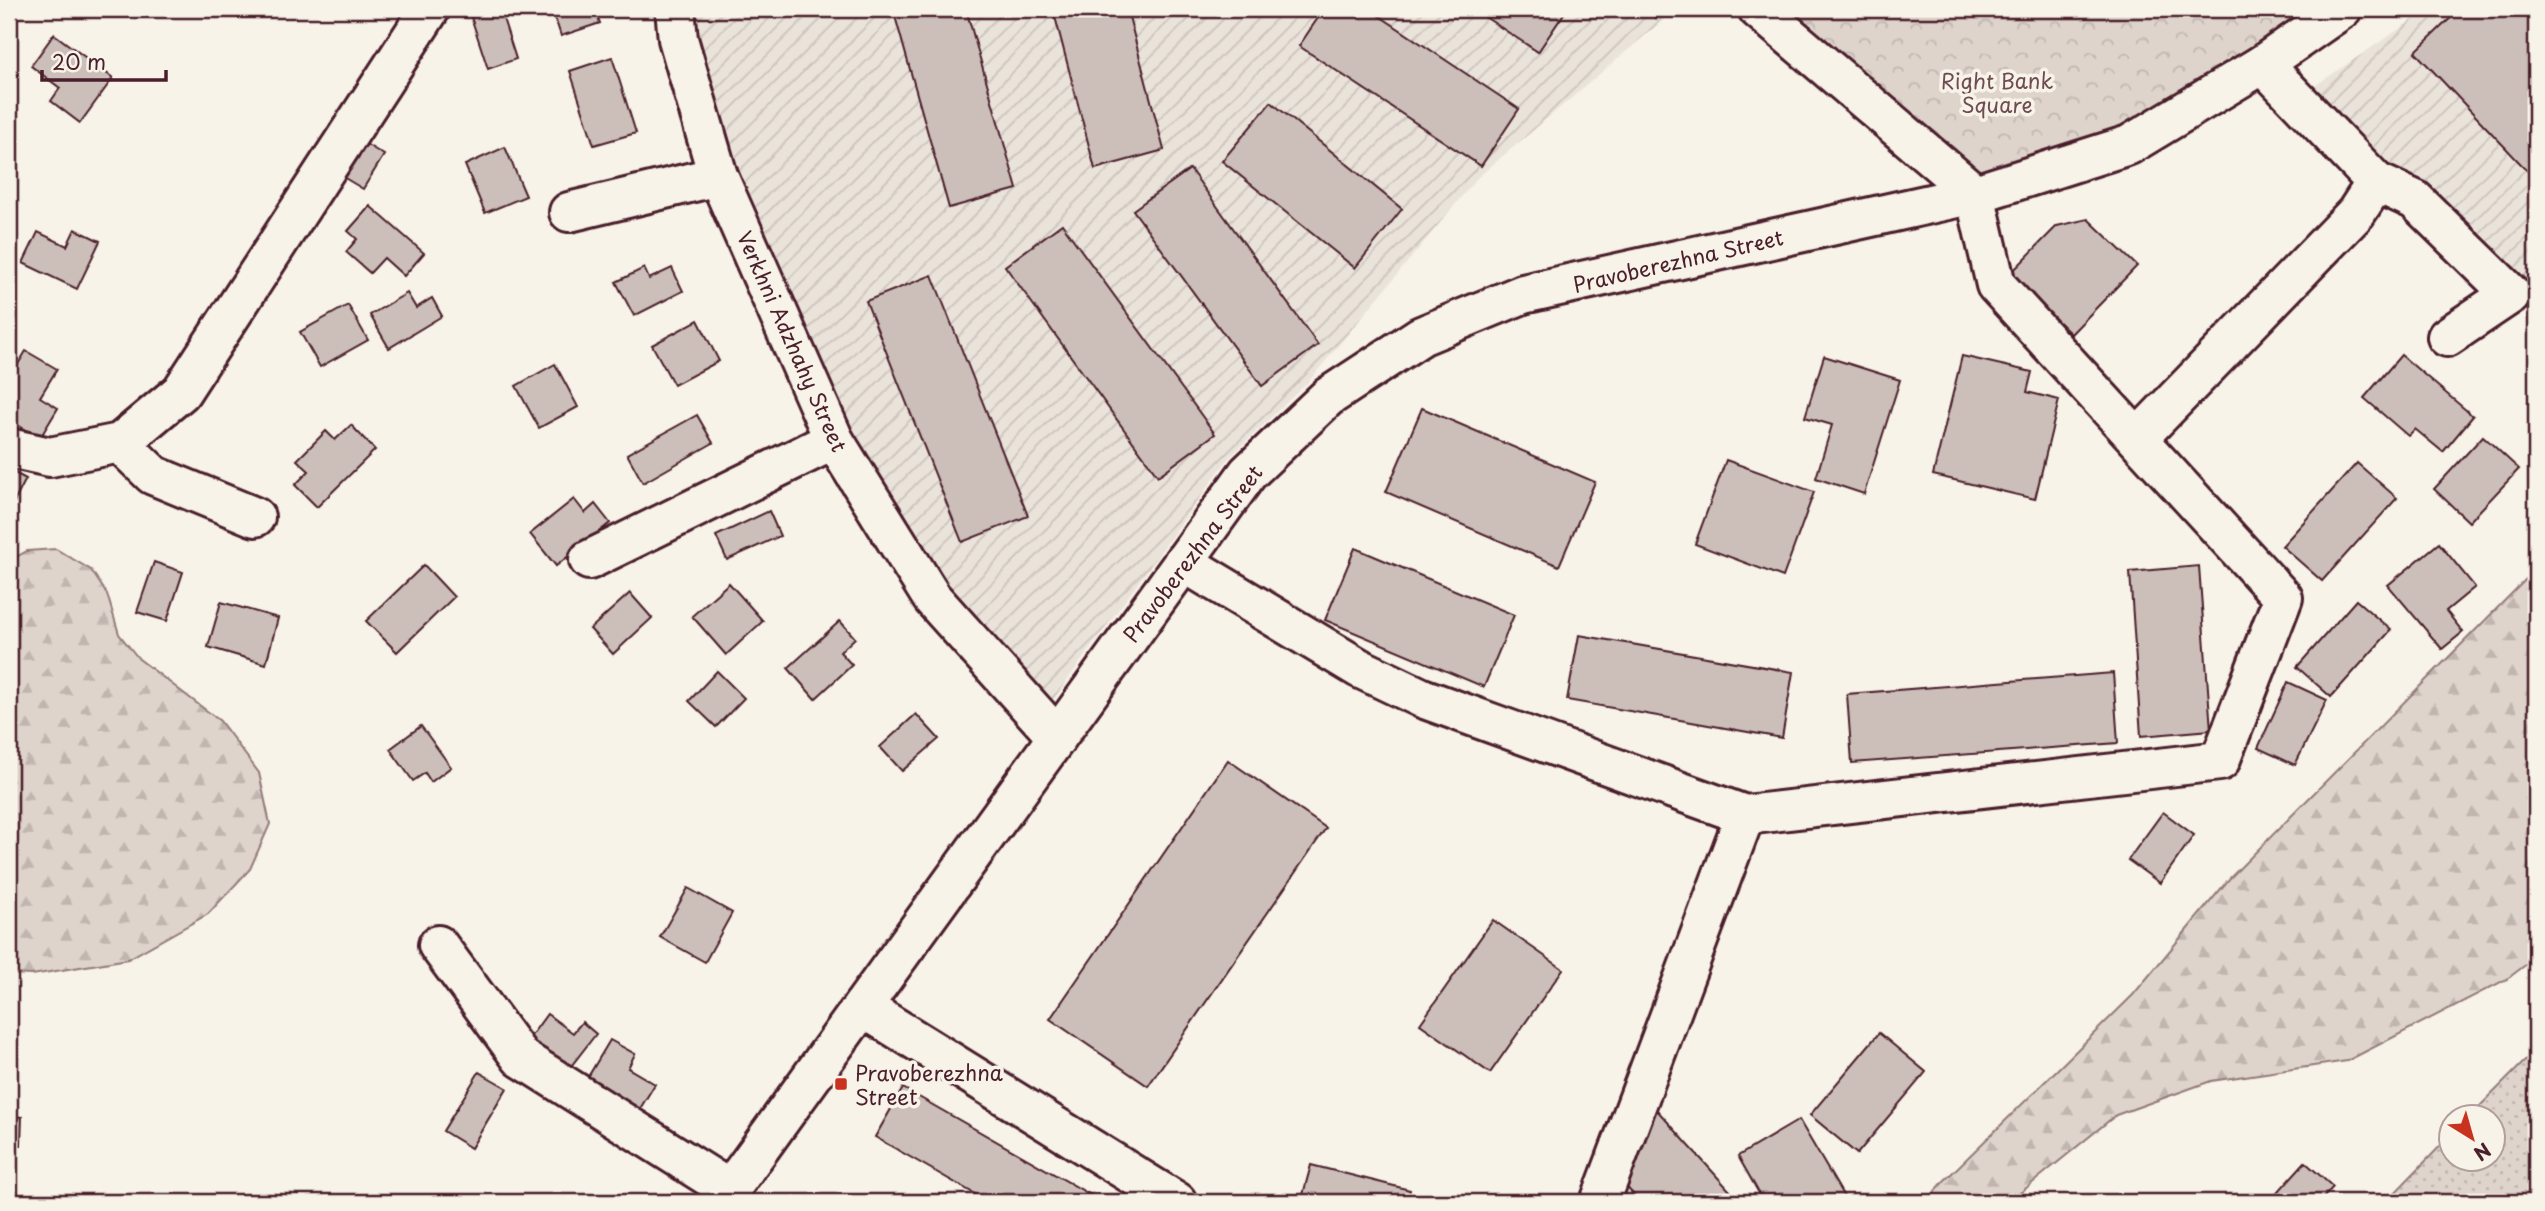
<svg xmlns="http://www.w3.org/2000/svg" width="2545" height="1211" viewBox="0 0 2545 1211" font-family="'Playpen Sans',sans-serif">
  <defs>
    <pattern id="industrial-furrows" width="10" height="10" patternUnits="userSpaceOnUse" patternTransform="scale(1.75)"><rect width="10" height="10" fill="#eae3da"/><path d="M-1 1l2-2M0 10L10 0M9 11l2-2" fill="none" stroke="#cac2bb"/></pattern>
    <pattern id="grass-dots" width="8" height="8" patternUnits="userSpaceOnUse" patternTransform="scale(1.75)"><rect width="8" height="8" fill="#ded4cc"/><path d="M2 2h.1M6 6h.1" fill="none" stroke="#c0b6af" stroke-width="1.8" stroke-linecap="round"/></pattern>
    <pattern id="forest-firs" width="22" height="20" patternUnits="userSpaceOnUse" patternTransform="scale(1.75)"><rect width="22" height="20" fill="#ded4cc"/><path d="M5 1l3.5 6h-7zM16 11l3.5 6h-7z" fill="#c0b6af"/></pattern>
    <pattern id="park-crowns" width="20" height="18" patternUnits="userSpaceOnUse" patternTransform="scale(1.75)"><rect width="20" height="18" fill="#ded4cc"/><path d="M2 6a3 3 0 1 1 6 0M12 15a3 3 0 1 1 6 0" fill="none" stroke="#c0b6af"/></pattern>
  </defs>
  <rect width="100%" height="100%" fill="#f7f3e8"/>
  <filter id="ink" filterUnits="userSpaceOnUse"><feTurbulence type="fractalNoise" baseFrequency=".0143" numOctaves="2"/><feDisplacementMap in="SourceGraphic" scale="14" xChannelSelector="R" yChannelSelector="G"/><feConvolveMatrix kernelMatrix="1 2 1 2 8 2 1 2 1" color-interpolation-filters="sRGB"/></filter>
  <g filter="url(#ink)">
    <!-- industrial -->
    <g fill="url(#industrial-furrows)">
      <path d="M697 9H1676L1477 178 1309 381 1228 459 1053 700 949 585 853 430 739 168 699 34Z"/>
      <path d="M2429 9H2536V308L2310 89Z"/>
    </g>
    <!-- grass -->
    <path fill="url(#grass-dots)" stroke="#947a7c" stroke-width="2" d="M2536 1050V1202H2386L2450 1136V1158H2492V1116H2470Z"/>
    <!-- forest -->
    <g fill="url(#forest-firs)" stroke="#947a7c" stroke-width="2">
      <path d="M56 549 91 570 107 594 119 634 139 659 220 721 259 773 270 824 250 869 208 914 128 959 32 975 9 974V561L27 551Z"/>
      <path d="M2536 569V957L2507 979 2347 1061 2211 1081 2116 1115 2009 1202H1926L1944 1181 2133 995 2229 879Z"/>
    </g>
    <!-- park -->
    <path fill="url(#park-crowns)" stroke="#947a7c" stroke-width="2" d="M1784 9H2344L2117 136 1979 190Z"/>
    <!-- building -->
    <g fill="#ccbfb9" stroke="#4a1f2b" stroke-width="2">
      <path d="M500 9 516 59 488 69 471 17Z"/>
      <path d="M552 9H595L600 23 561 36Z"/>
      <path d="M893 9H966L1017 189 949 208Z"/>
      <path d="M1053 9H1127L1164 150 1095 169Z"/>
      <path d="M1324 9H1369L1519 109 1481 166 1299 46Z"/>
      <path d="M1473 9H1567L1538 52Z"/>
      <path d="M1646 9H1665L1656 18Z"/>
      <path d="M2460 9H2536V58L2529 65 2536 73V180L2415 52Z"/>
      <path d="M54 34 113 78 80 123 51 101 60 88 31 66Z"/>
      <path d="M612 57 636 133 594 145 570 71Z"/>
      <path d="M1271 102 1402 209 1355 268 1222 161Z"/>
      <path d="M359 140 384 155 363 189 338 174Z"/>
      <path d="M505 147 526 196 485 213 465 165Z"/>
      <path d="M1190 169 1318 345 1262 386 1133 210Z"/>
      <path d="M370 206 424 253 404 276 384 258 370 273 346 252 357 239 348 231Z"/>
      <path d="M2088 219 2137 266 2071 334 2009 275 2057 226Z"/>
      <path d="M1062 224 1215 434 1158 476 1005 266Z"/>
      <path d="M75 229 100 241 77 289 23 263 38 232 67 246Z"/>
      <path d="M644 268 649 279 672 268 683 291 634 316 616 282Z"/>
      <path d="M932 275 1028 516 962 542 866 301Z"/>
      <path d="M407 293 416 308 432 298 442 316 389 348 370 315Z"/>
      <path d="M348 305 368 340 320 367 300 332Z"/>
      <path d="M698 320 719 361 674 385 652 345Z"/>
      <path d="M26 351 57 369 40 397 58 408 40 438 9 420V379Z"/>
      <path d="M2401 355 2473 416 2443 452 2415 429 2408 436 2364 398Z"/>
      <path d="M1824 356 1900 380 1864 494 1816 478 1832 425 1805 417Z"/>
      <path d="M1962 356 2032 372 2027 392 2059 400 2035 499 1933 475Z"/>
      <path d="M555 364 578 407 539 428 516 386Z"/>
      <path d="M1422 408 1595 482 1559 566 1386 492Z"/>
      <path d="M697 415 713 443 643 483 627 454Z"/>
      <path d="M351 425 375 450 317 507 295 485 309 471 297 460 326 431 335 440Z"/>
      <path d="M2483 436 2519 469 2469 522 2434 489Z"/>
      <path d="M1726 460 1814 492 1783 577 1695 544Z"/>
      <path d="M2357 463 2397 498 2322 581 2282 546Z"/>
      <path d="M9 470 26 479 9 512Z"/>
      <path d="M574 499 585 513 595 504 610 523 556 566 530 534Z"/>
      <path d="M769 511 780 536 727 560 716 536Z"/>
      <path d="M2439 543 2475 587 2446 611 2463 632 2442 649 2388 585Z"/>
      <path d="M1355 548 1514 615 1484 687 1325 620Z"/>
      <path d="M154 562 183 572 167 621 137 612Z"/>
      <path d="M424 565 454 597 397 652 366 621Z"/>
      <path d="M2199 566 2211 730 2141 736 2130 572Z"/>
      <path d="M729 583 763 621 726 655 692 616Z"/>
      <path d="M630 593 652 618 613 654 590 629Z"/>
      <path d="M2356 600 2391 630 2331 697 2297 667Z"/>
      <path d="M221 602 278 618 266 664 208 647Z"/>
      <path d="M840 621 855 638 840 652 852 665 815 699 788 668Z"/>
      <path d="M1579 635 1793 672 1782 738 1567 700Z"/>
      <path d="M717 671 744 698 716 727 689 701Z"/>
      <path d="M2113 673 2118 743 1852 763 1847 694Z"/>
      <path d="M2288 682 2327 700 2295 765 2258 748Z"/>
      <path d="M916 714 939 739 902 771 880 747Z"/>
      <path d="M421 726 451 767 431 782 425 773 413 781 390 749Z"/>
      <path d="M1228 760 1326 828 1148 1086 1050 1019Z"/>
      <path d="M2163 812 2194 835 2160 883 2128 860Z"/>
      <path d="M688 888 732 913 705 962 660 937Z"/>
      <path d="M1493 920 1563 969 1490 1073 1420 1024Z"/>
      <path d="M547 1014 573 1033 582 1022 596 1034 568 1070 528 1040Z"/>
      <path d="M1879 1033 1926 1072 1857 1154 1810 1115Z"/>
      <path d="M610 1040 635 1054 628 1068 655 1084 638 1112 585 1082Z"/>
      <path d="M479 1072 507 1088 471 1148 443 1131Z"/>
      <path d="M903 1088 1103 1202H989L875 1137Z"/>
      <path d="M1656 1109 1740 1202H1640L1623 1183Z"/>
      <path d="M9 1116 22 1117 21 1145H9Z"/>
      <path d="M1799 1120 1847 1202H1764L1738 1156Z"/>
      <path d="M2305 1162 2333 1187 2322 1199 2326 1202H2269Z"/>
      <path d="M1311 1165 1410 1190 1407 1202H1301Z"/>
      <path d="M845 1195 860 1202H841Z"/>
    </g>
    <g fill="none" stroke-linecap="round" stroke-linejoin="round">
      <defs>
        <g id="minor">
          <path d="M675 9 678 39 718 176 834 440 932 598 1057 737"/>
          <path d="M2263 64 2376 182 2415 200 2511 294 2447 337"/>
          <path d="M569 212 718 176"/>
          <path d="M2138 438 2356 213 2376 182"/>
          <path d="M120 443 153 475 255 517"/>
          <path d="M9 448 50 457 120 443 181 392 430 9"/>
          <path d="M589 560 834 440"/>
          <path d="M1183 562 1359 668 1422 698 1745 815 2220 761 2283 598 1996 285 1975 194 1758 9"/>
          <path d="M438 945 521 1058 730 1190"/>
          <path d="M862 1007 1177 1202"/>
          <path d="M721 1202 1248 473 1328 397 1421 336 1523 294 1975 194 2129 145 2263 64 2342 9"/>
          <path d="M1600 1202 1745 815"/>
        </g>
      </defs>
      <!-- minor casing -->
      <use href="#minor" stroke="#4a1f2b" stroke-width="44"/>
      <!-- minor -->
      <use href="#minor" stroke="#f7f3e8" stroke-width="38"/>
    </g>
  </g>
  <!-- markers -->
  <rect fill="#c8321e" stroke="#f7f3e8" stroke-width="2.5" x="834" y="1077" width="14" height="14" rx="3.5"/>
  <g text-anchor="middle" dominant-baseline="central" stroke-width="7" stroke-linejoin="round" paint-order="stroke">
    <!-- park labels -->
    <g font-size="21" fill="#6f4c53" stroke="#f7f3e8">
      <text x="1997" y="80">Right Bank<tspan x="1997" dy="24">Square</tspan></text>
    </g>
    <!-- street labels -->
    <g font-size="21" fill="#4a1f2b" stroke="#f7f3e8">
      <text transform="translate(1678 260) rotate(-13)">Pravoberezhna Street</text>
      <text transform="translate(793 341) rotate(66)">Verkhni Adzhahy Street</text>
      <text transform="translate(1192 553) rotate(-53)">Pravoberezhna Street</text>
    </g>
    <!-- poi labels -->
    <g font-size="21" fill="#4a1f2b" stroke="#f7f3e8" text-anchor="start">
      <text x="855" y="1072">Pravoberezhna<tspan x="855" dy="24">Street</tspan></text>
    </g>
  </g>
  <!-- margin -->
  <rect width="2545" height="1211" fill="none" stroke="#f7f3e8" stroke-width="35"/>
  <rect x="18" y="18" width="2510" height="1176" fill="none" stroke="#4a1f2b" stroke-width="2.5" filter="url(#ink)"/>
  <!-- north arrow -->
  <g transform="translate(2472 1138) rotate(143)"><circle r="33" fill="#f7f3e8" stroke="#b29e9c" stroke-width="2"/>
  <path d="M0-5L12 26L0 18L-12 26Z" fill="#c8321e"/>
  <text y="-10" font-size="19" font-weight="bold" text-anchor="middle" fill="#4a1f2b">N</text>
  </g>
  <!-- scale -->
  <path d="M42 70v10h124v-10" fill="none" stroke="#4a1f2b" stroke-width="3.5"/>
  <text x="52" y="70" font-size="21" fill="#4a1f2b" stroke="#f7f3e8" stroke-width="5" paint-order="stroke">20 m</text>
</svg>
